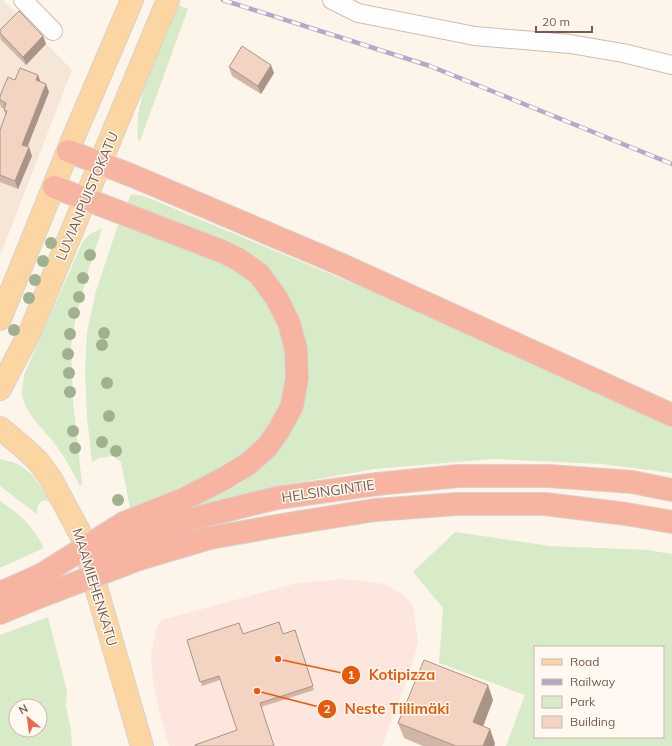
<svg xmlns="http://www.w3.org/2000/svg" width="672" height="746" viewBox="0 0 672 746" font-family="Mulish,sans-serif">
  <rect width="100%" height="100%" fill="#fdf5ea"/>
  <!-- residential -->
  <path fill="#f5e6d8" d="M0 0H3L72 70 0 256Z"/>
  <!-- commercial -->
  <path fill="#fde6de" d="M344 579 385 584 405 596 413 606 418 642 410 671 382 746H169L161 719 153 681 151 655 156 629 161 620 297 583Z"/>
  <!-- green -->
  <g fill="#d8ebc8" fill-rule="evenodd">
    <path d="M178 5 188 9 140 141 138 140C136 122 139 106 144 89Z"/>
    <path d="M131 194 144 196 400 303 672 426V473L602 464 491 459 375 469 278 486 189 508 188 506 238 485 265 464 286 441 301 409 307 349 301 321 285 290 262 264 127 204Z"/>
    <path d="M118 225 137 227 225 264 251 282 271 305 283 329 288 357 287 383 279 410 267 433 241 457 213 474 130 508 121 462 113 456 99 458 92 462 87 417 85 372 87 332 96 291Z"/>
    <path d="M102 229 89 268 76 316 71 346 73 401 82 484 80 486C73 472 65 458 55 444 44 429 24 414 22 393 22 387 24 381 24 375L82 243C88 235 93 231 102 229Z"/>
    <path d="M0 459C5 461 11 461 15 463 32 470 42 488 51 503L45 500C37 503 37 506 37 514L0 486Z"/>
    <path d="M0 501C22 516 31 524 44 548L0 568Z"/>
    <path d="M455 532 550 546 647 550 672 554V746H506L525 695 439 663 443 608 413 572ZM535 647H663V737H535Z"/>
    <path d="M48 617 67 691 66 706 71 730 72 746H0V635ZM16 706H40V730H16Z"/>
  </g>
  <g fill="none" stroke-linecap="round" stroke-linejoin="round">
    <defs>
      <g id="minor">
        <path d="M23 0 53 31"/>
        <path d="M332 0 358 13 475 36 570 44 623 53 672 65"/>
      </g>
      <g id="major">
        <path d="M0 319 74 136 132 0"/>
        <path d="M0 389 30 332 168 0"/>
        <path d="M0 428 24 448 38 461 51 479 81 535 142 746"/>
      </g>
      <g id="highway">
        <path d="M68 151 133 176 340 264 672 415"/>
        <path d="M54 187 221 251 238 259 259 274 276 297 289 323 296 349 297 378 292 406 279 430 267 447 248 464 225 478 184 499 124 523"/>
        <path d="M131 539 204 516 277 498 377 484 458 476H549L632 482 672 490"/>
        <path d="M139 559 210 538 282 525 375 510 457 504H545L626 514 672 522"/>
        <path d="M0 593 41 575"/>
        <path d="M0 613 44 595"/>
      </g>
    </defs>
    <!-- minor casing -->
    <use href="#minor" stroke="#d0bcaf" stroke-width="20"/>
    <!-- major casing -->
    <use href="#major" stroke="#d9d1cd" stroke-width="24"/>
    <!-- highway casing -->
    <use href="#highway" stroke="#d9d1cd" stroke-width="24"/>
    <!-- minor -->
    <use href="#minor" stroke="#fff" stroke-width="18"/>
    <!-- major -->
    <use href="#major" stroke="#fbd6a3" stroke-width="22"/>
    <!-- highway -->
    <use href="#highway" stroke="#f7b4a1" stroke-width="22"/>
    <defs>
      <path id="rail" d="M223 0 430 66 672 164"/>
    </defs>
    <!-- rail casing -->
    <use href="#rail" stroke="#b7a7c8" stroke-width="4.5"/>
    <!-- rail -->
    <use href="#rail" stroke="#fff9f1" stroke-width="3" stroke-dasharray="9" stroke-linecap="butt"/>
    <defs>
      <g id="highway-bridge">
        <path d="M93 554 131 539"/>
        <path d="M41 575 124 523"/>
        <path d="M44 595 139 559"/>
      </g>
    </defs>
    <!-- highway-bridge casing -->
    <use href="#highway-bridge" stroke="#d9d1cd" stroke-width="24" stroke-linecap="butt"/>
    <!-- highway-bridge -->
    <use href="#highway-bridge" stroke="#f7b4a1" stroke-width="22"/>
  </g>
  <!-- trees -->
  <g fill="#a0b18d">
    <circle cx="51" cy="243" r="6"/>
    <circle cx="90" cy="255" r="6"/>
    <circle cx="43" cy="261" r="6"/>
    <circle cx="83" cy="278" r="6"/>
    <circle cx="35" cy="280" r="6"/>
    <circle cx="79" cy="297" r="6"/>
    <circle cx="29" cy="298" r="6"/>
    <circle cx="74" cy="313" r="6"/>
    <circle cx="14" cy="330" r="6"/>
    <circle cx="104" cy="333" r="6"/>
    <circle cx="70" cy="334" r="6"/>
    <circle cx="102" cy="345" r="6"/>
    <circle cx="68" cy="354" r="6"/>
    <circle cx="69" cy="373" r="6"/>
    <circle cx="107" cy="383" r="6"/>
    <circle cx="70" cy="392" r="6"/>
    <circle cx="109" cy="416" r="6"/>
    <circle cx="73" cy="431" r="6"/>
    <circle cx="102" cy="442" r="6"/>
    <circle cx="75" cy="448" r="6"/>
    <circle cx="116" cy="451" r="6"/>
    <circle cx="118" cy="500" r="6"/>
  </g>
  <!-- wall -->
  <g fill="#d1b5a7">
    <path d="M0 30 43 36 46 44 26 65 1 40 0 36Z"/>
    <path d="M229 67 274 73 261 94 232 76Z"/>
    <path d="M38 75 40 81 49 92 27 147 32 156 18 189 0 182V130L6 116 4 110V109L1 107 0 104V96L15 80Z"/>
    <path d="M295 630 314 690 261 707 237 730 220 680 202 686 187 640 243 634H283Z"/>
    <path d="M493 700 483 726 490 729 495 744 494 746H423L404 738 398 723Z"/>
  </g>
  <!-- shaded-wall -->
  <g fill="#aa9488">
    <path d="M43 36 46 44 26 65 23 57Z"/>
    <path d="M271 65 274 73 261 94 258 86Z"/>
    <path d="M38 75 41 83 36 80Z"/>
    <path d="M46 84 49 92 25 153 22 145Z"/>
    <path d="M29 147 32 156 18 189 15 181Z"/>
    <path d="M488 685 493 700 479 737 473 722Z"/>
    <path d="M490 729 495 744 494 746H483Z"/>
  </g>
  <!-- building -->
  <g fill="#f3d3c2" stroke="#aa9488">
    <path d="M19 11 43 36 23 57 0 33V30Z"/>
    <path d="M242 46 271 65 258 86 229 67Z"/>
    <path d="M20 68 38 75 36 80 46 84 22 145 29 147 15 181 0 175V130L7 111 4 110 6 103 0 100V96L8 77 15 80Z"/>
    <path d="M279 622 283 634 295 630 313 686 260 703 274 746H195V745L237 730 219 676 200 682 187 640 239 623 243 634Z"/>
    <path d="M424 660 488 685 473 722 490 729 483 746H456L398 723Z"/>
  </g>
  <g text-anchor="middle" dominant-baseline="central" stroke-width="3" stroke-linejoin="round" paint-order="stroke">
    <!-- street labels -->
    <g font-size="14" fill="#795a4c" stroke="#fff9f1">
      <text transform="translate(87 196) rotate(-67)">LUVIANPUISTOKATU</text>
      <text transform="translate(328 491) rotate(-8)">HELSINGINTIE</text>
      <text transform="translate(95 587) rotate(73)">MAAMIEHENKATU</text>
    </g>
  </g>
  <!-- callouts -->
  <path fill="none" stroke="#e8590c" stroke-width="1.5" d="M278 659L351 675M257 691L327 709"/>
  <g fill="#e8590c" stroke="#fff9f1" stroke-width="1.5">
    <circle cx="278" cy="659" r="4"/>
    <circle cx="257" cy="691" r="4"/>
    <circle cx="351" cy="675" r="10"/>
    <circle cx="327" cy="709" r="10"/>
  </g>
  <g font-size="12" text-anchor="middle" font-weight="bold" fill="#fff">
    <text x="351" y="679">1</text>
    <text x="327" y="713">2</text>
  </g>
  <g font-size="15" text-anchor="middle" font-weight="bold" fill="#e8590c" stroke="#fff9f1" stroke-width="3" stroke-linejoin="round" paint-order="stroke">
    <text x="402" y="680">Kotipizza</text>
    <text x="397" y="714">Neste Tiilimäki</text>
  </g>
  <!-- legend -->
  <rect x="534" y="646" width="130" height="92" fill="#fff9f1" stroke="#c9b9af"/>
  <rect x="542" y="659" width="20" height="6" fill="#fbd6a3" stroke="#c9b9af"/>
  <text x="570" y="666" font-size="12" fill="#795a4c">Road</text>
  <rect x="542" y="679" width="20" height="6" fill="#b7a7c8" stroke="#c9b9af"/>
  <text x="570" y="686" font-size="12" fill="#795a4c">Railway</text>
  <rect x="542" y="696" width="20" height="12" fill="#d8ebc8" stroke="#c9b9af"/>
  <text x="570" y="706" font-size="12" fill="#795a4c">Park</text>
  <rect x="542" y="716" width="20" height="12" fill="#f3d3c2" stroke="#c9b9af"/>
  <text x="570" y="726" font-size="12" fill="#795a4c">Building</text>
  <!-- north arrow -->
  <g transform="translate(28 718) rotate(331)"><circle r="19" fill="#fff9f1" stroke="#c9b9af"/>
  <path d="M0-3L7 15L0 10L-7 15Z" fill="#e66a50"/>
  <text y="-6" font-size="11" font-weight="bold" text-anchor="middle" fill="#795a4c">N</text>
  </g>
  <!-- scale -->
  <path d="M536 26v6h56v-6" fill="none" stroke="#795a4c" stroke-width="2"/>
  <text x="542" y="26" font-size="12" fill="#795a4c" stroke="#fff9f1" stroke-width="3" paint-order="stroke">20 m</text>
</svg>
